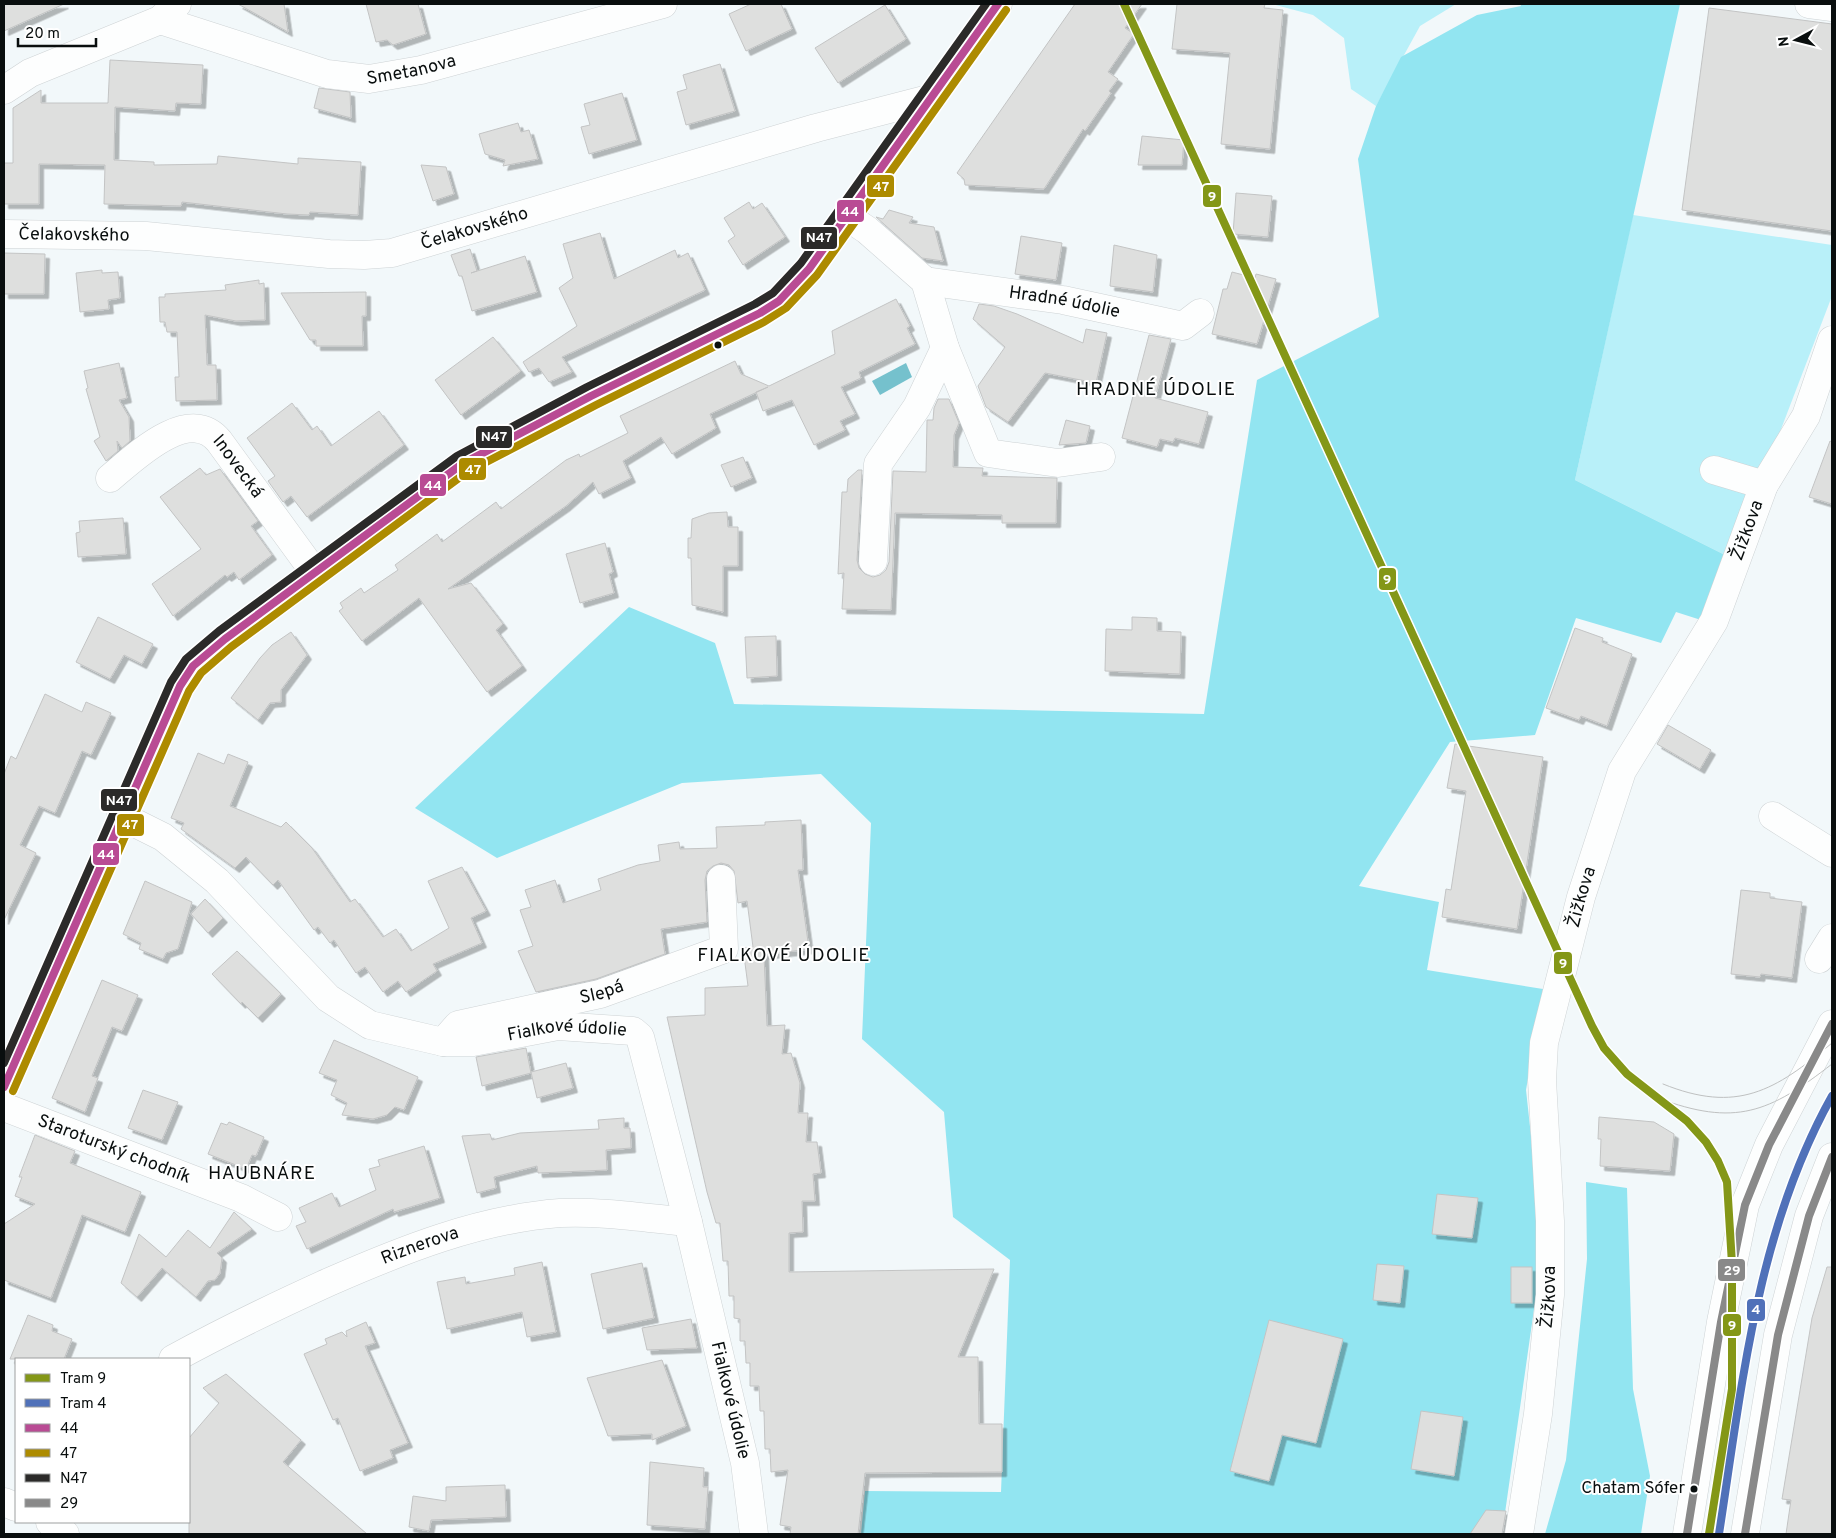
<svg xmlns="http://www.w3.org/2000/svg" width="1836" height="1538" viewBox="0 0 1836 1538" font-family="Overpass,sans-serif">
  <defs>
    <filter id="shadow"><feDropShadow dx="4.5" dy="4.5" stdDeviation="0" flood-color="#0004"/></filter>
  </defs>
  <rect width="100%" height="100%" fill="#f2f8fa"/>
  <!-- green -->
  <g fill="#b8f0f9">
    <path d="M1272 4H1456L1420 26 1376 106 1351 89 1344 38 1313 15Z"/>
    <path d="M1633 215 1832 245V296L1770 458 1729 557 1575 480Z"/>
  </g>
  <!-- forest -->
  <g fill="#92e5f1">
    <path d="M1520 4H1680L1575 480 1729 557 1701 620 1676 612 1661 643 1576 618 1535 735 1450 742 1359 886 1439 902 1427 970 1543 989 1526 1090 1543 1246 1502 1534H861L865 1491 1001 1492 1010 1260 953 1217 944 1112 862 1039 871 823 821 774 682 783 497 858 415 808 629 607 715 643 734 704 1204 714 1257 380 1379 317 1358 159 1376 106 1401 57 1477 15 1521 6Z"/>
    <path d="M1586 1182 1627 1188 1633 1389 1650 1476 1641 1534H1545L1566 1460 1587 1259Z"/>
  </g>
  <!-- water -->
  <path fill="#75c1cd" d="M906 363 912 377 880 395 872 381Z"/>
  <!-- building -->
  <g fill="#dedfde" stroke="#c3c4c4" filter="url(#shadow)">
    <path d="M4 4H64L4 31Z"/>
    <path d="M238 4H284L288 32Z"/>
    <path d="M366 4H418L426 34 393 45 387 40 376 42Z"/>
    <path d="M751 4H781L792 29 746 51 729 14Z"/>
    <path d="M1075 4H1142L1125 28 1134 34 1108 72 1118 79 1109 91 1111 93 1085 131 1083 129 1044 189 965 185 964 179 957 173Z"/>
    <path d="M1177 4H1265L1264 8 1283 10 1270 149 1221 144 1230 53 1172 49Z"/>
    <path d="M885 5 906 39 838 83 815 48Z"/>
    <path d="M1709 8 1832 24V231L1682 210Z"/>
    <path d="M110 60 203 65 201 104 176 103 175 111 115 107 114 160 154 162V165L217 164 218 156 298 164V158L361 162 358 215 310 212 309 215 287 214 182 202 181 206 104 204 105 165 39 164V204H4V163H13V108L41 90V103H108Z"/>
    <path d="M720 64 735 111 686 125 677 92 687 89 683 75Z"/>
    <path d="M319 88 350 92 351 118 314 108Z"/>
    <path d="M622 93 637 140 589 154 581 127 590 125 584 104Z"/>
    <path d="M518 123 521 132 529 130 538 159 503 166 505 160 485 154 479 134Z"/>
    <path d="M1142 136 1184 140 1182 165H1138Z"/>
    <path d="M421 165 446 167 454 194 433 201Z"/>
    <path d="M1236 193 1272 196 1268 237 1233 234Z"/>
    <path d="M749 202 753 209 762 203 785 237 743 265 728 241 735 236 724 218Z"/>
    <path d="M889 210 913 217 909 223 934 227 943 261 922 258 876 217 883 219Z"/>
    <path d="M600 233 614 279 675 250 678 258 688 253 705 290 562 357 572 372 549 382 539 368 529 372 523 362 577 326 559 288 573 278 563 244Z"/>
    <path d="M1021 236 1062 243 1056 280 1015 274Z"/>
    <path d="M1114 245 1157 255 1153 292 1110 286Z"/>
    <path d="M470 249 477 271 471 273 525 256 537 292 472 311 462 276H459L451 255Z"/>
    <path d="M4 253 45 254 44 294H4Z"/>
    <path d="M102 270V273L118 272 120 298 108 300 109 309 80 312 76 273Z"/>
    <path d="M1232 272 1255 278 1256 274 1276 279 1257 344 1212 334 1223 289H1227Z"/>
    <path d="M259 280V284L264 283 265 320 236 321 205 315 207 365H216L217 400 176 401 175 377H179L177 332H167L165 322H160L159 297H165V294L226 290 225 285Z"/>
    <path d="M366 292V316H362L363 346H316V340H310L281 293Z"/>
    <path d="M896 299 910 326 907 328 915 344 859 372 861 378 841 387 855 414 840 421 845 430 814 445 792 400 763 411 756 392 768 387 710 414 716 428 672 454 661 437 644 448 623 461 631 478 599 494 593 482 566 506 448 589 471 583 503 624 496 630 522 666 487 692 419 598 362 641 339 611 343 608 340 603 361 588 364 593 398 570 395 565 437 534 442 542 496 502 501 509 566 460 579 454 580 457 628 433 620 416 735 361 741 374 769 386 835 354 832 331Z"/>
    <path d="M979 304 994 306 1017 314 1083 343 1086 329 1107 333 1096 383 1045 373 1008 422 986 407 978 386 1005 347 973 319Z"/>
    <path d="M1149 335 1171 339 1155 398 1208 412 1199 444 1175 438 1173 442 1160 439 1157 447 1122 438Z"/>
    <path d="M493 337 521 371 461 415 435 380Z"/>
    <path d="M119 363 127 398 119 400 129 417 130 441 122 448 117 441 118 451 106 461 94 441 100 437 86 389 88 388 84 371Z"/>
    <path d="M938 399H949L959 423 954 435 953 467 983 468 982 476 1057 478 1056 523H1002V515L895 513 891 610 842 609 844 573 838 574 842 492H847L848 479 858 470H862L857 560 859 568 865 574 873 577 880 575 886 570 889 562 893 471 926 472 927 420H933L934 408Z"/>
    <path d="M292 403 312 430 317 426 331 446 379 411 404 445 307 517 291 496 283 502 268 481 275 476 247 438Z"/>
    <path d="M1066 420 1090 426 1086 443 1059 445Z"/>
    <path d="M1830 441 1832 442V504L1809 497Z"/>
    <path d="M743 457 752 478 731 487 721 465Z"/>
    <path d="M200 468 206 475 220 469 258 521 251 526 272 555 239 580 234 572 227 577 225 575 173 616 152 584 201 549 160 497Z"/>
    <path d="M727 512 728 527H738V566H723V612L692 605 691 558H688V538H691L692 519 709 513Z"/>
    <path d="M123 518 126 554 78 557 76 533 80 532 79 521Z"/>
    <path d="M605 543 613 572 609 574 614 593 580 603 566 554Z"/>
    <path d="M98 617 153 644 142 664 124 655 110 679 76 662Z"/>
    <path d="M1132 617 1157 618V631L1181 632 1180 674 1105 671 1106 629 1132 630Z"/>
    <path d="M1575 628 1603 638 1602 642 1632 654 1607 726 1581 716 1579 720 1546 708Z"/>
    <path d="M291 632 307 655 281 690V702L270 703 258 720 231 698 260 658 272 645Z"/>
    <path d="M776 636 777 676 747 678 745 637Z"/>
    <path d="M45 694 82 712 86 702 111 713 91 755 82 751 55 813 39 806 20 845 36 853 4 920V774L11 756 16 759Z"/>
    <path d="M1668 725 1711 750 1700 769 1657 744Z"/>
    <path d="M1455 744 1543 757 1517 929 1442 917 1446 889 1451 890 1466 791 1447 788Z"/>
    <path d="M198 753 224 764 228 754 248 762 230 806 281 827 286 822 312 848 350 902 355 899 383 937 396 929 411 951 449 928 428 881 462 867 486 911 471 918 482 943 433 964 437 971 406 992 398 981 383 992 365 967 356 973 334 940 330 943 318 927 314 930 278 880 273 885 246 857 235 868 181 829 184 823 171 818Z"/>
    <path d="M801 820 803 870H798L809 949 764 955 767 1026 785 1025 782 1054 791 1053 800 1083 798 1113H808L806 1142H817L821 1173 813 1174 815 1201H802L803 1232 789 1233V1272L994 1269 958 1357H978L979 1424H1002V1472L865 1473 858 1534H790L791 1527 780 1525 788 1470 771 1472 770 1449H765L764 1411H760L759 1386H750V1363H746L745 1341H740V1319L734 1318V1296H729L728 1261H723L720 1223H716L707 1192 667 1017 705 1015V988L748 986 743 948 753 947 747 901 738 903 734 871 729 865 721 863 713 866 707 871 705 880 707 922 661 929 665 954 596 979 536 992 518 951 533 946 520 910 531 907 525 890 555 880 563 903 601 890 598 879 638 865 660 861 658 845 679 842 680 849 717 848 716 827 765 825V822Z"/>
    <path d="M145 881 192 902 178 949 166 953 163 959 139 949 141 943 123 934Z"/>
    <path d="M1741 890 1770 893V898L1802 902 1792 978 1761 974 1760 977 1731 974Z"/>
    <path d="M205 899 223 918 208 933 191 914Z"/>
    <path d="M237 951 281 994 258 1018 242 1002 241 1004 212 974Z"/>
    <path d="M102 980 138 995 122 1031 112 1027 92 1076 98 1078 85 1112 52 1098Z"/>
    <path d="M334 1040 418 1077 404 1110 395 1107 387 1115 373 1119 342 1115 347 1103 331 1095 337 1080 319 1073Z"/>
    <path d="M526 1048 531 1073 482 1086 476 1057Z"/>
    <path d="M566 1063 573 1088 537 1098 531 1072Z"/>
    <path d="M143 1090 178 1102 162 1140 128 1128Z"/>
    <path d="M1599 1117 1654 1122 1674 1134 1670 1171 1600 1166 1601 1139H1598Z"/>
    <path d="M624 1118V1128H630L631 1148 606 1150 607 1170 538 1173 537 1166 494 1177 496 1188 477 1193 462 1136 490 1134 492 1140 520 1133 599 1129 598 1120Z"/>
    <path d="M229 1122 264 1137 256 1156 252 1155 246 1169 208 1154 221 1123 227 1125Z"/>
    <path d="M35 1135 75 1151 70 1163 141 1192 125 1232 82 1215 51 1298 4 1280V1224L35 1204 15 1196 22 1177H19Z"/>
    <path d="M424 1146 440 1198 394 1212 393 1209 307 1249 296 1226 306 1222 299 1208 332 1193 339 1207 376 1190 369 1169 380 1166 378 1160Z"/>
    <path d="M1437 1194 1478 1198 1472 1238 1432 1234Z"/>
    <path d="M234 1212 252 1229 217 1253 222 1258 220 1273 215 1280 208 1281 196 1297 162 1268 137 1297 121 1283 139 1234 166 1257 188 1230 210 1248Z"/>
    <path d="M542 1262 556 1332 527 1337 522 1312 447 1329 437 1282 465 1277 466 1284 515 1275 514 1268Z"/>
    <path d="M642 1263 654 1318 603 1329 591 1274Z"/>
    <path d="M1377 1264 1404 1266 1400 1303 1373 1300Z"/>
    <rect x="1511" y="1267" width="21" height="36"/>
    <path d="M1827 1267H1832V1534H1786L1791 1500 1782 1499 1812 1318Z"/>
    <path d="M28 1315 53 1325 52 1331 72 1339 64 1359H10Z"/>
    <path d="M691 1319 697 1348 647 1350 642 1328Z"/>
    <path d="M1269 1320 1343 1339 1316 1443 1282 1435 1269 1481 1230 1471Z"/>
    <path d="M366 1322 375 1343 365 1346 408 1443 390 1450 393 1458 360 1471 338 1418 333 1420 304 1354 327 1344 325 1339 342 1332 347 1337 346 1331Z"/>
    <path d="M662 1360 686 1426 652 1440V1434L608 1436 587 1378Z"/>
    <path d="M226 1374 301 1440 283 1462 367 1534H189V1438L219 1403 203 1388Z"/>
    <path d="M1421 1411 1463 1417 1454 1476 1411 1469Z"/>
    <path d="M650 1462 704 1468 703 1487H708L705 1529 647 1525Z"/>
    <path d="M505 1485 506 1517 431 1520 429 1531 409 1527 413 1496 446 1501V1487Z"/>
    <path d="M1486 1510 1506 1511 1502 1534H1470Z"/>
  </g>
  <g fill="none" stroke-linecap="round" stroke-linejoin="round">
    <defs>
      <g id="minor">
        <path d="M1809 4 1832 7"/>
        <path id="s1" d="M160 20 327 74 369 79 421 70 663 4"/>
        <path d="M4 90 30 73 160 20 177 4"/>
        <path d="M846 216 867 230 925 281 945 348 988 453 1058 463 1101 457"/>
        <path id="s2" d="M4 234 146 236 329 254 364 255 392 253 816 128 932 98"/>
        <path id="s3" d="M925 281 1063 300 1183 326 1200 313"/>
        <path d="M1714 470 1764 485"/>
        <path id="s4" d="M110 478C134 458 189 404 219 441L315 573"/>
        <path d="M873 561 878 464 917 407 945 348"/>
        <path id="s5" d="M121 816 163 837 217 881 328 998 370 1025 443 1042H473L558 1026 633 1031 640 1037 688 1222 745 1463 754 1534"/>
        <path d="M1773 816 1832 853"/>
        <path d="M1819 959 1832 938"/>
        <path id="s6" d="M443 1042 458 1025 600 994 724 949 721 879"/>
        <path d="M4 1087 180 686 193 666 225 639 462 464 591 396 760 313 779 301 809 269 998 4"/>
        <path id="s7" d="M4 1107 241 1198 278 1217"/>
        <path id="s8" d="M173 1359C224 1331 276 1306 329 1282 402 1250 479 1219 560 1213 602 1211 646 1218 688 1222"/>
        <path d="M4 1502 16 1507"/>
        <path d="M50 1522 65 1534"/>
        <path id="s9" d="M1519 1534 1538 1414 1550 1295V1221L1542 1080 1544 1043 1581 897 1622 771 1714 621 1764 485 1806 416 1832 340"/>
      </g>
      <g id="major">
        <path d="M1687 1534 1721 1322 1745 1205 1769 1145 1832 1024"/>
        <path d="M1745 1534 1778 1335 1809 1216 1832 1157"/>
      </g>
    </defs>
    <!-- minor casing -->
    <use href="#minor" stroke="#ced3d5" stroke-width="29"/>
    <!-- major casing -->
    <use href="#major" stroke="#ced3d5" stroke-width="29"/>
    <!-- minor -->
    <use href="#minor" stroke="#fdfefe" stroke-width="28"/>
    <!-- major -->
    <use href="#major" stroke="#fdfefe" stroke-width="28"/>
    <!-- tram -->
    <g stroke="#bfc1c1" stroke-width="1">
      <path d="M1663 1084C1737 1114 1775 1091 1832 1043"/>
      <path d="M1658 1098C1735 1127 1769 1113 1832 1064"/>
    </g>
    <defs>
      <path id="bus-1" d="M4 1087 180 686 193 666 225 639 462 464 591 396 760 313 779 301 809 269 998 4"/>
      <path id="bus-2" d="M13 1091 189 691 201 673 231 647 467 472 596 405 764 322 786 308 817 275 1006 10"/>
      <path id="bus-3" d="M4 1063 171 682 186 659 219 631 457 456 587 387 755 304 773 293 801 263 986 4"/>
      <g id="bus-4">
        <path d="M1687 1534 1721 1322 1745 1205 1769 1145 1832 1024"/>
        <path d="M1745 1534 1778 1335 1809 1216 1832 1157"/>
      </g>
    </defs>
    <!-- bus-1 casing -->
    <use href="#bus-1" stroke="#fff" stroke-width="11"/>
    <!-- bus-2 casing -->
    <use href="#bus-2" stroke="#fff" stroke-width="11"/>
    <!-- bus-3 casing -->
    <use href="#bus-3" stroke="#fff" stroke-width="11"/>
    <!-- bus-4 casing -->
    <use href="#bus-4" stroke="#fff" stroke-width="11"/>
    <!-- bus-1 -->
    <use href="#bus-1" stroke="#b94b94" stroke-width="8"/>
    <!-- bus-2 -->
    <use href="#bus-2" stroke="#ad8b00" stroke-width="8"/>
    <!-- bus-3 -->
    <use href="#bus-3" stroke="#2b2a29" stroke-width="8"/>
    <!-- bus-4 -->
    <use href="#bus-4" stroke="#898989" stroke-width="8"/>
    <defs>
      <path id="tram-1" d="M1124 4 1592 1026 1604 1048 1627 1074 1687 1121 1706 1142 1718 1161 1727 1182 1732 1264V1389L1709 1534"/>
      <path id="tram-2" d="M1719 1534C1742 1385 1757 1230 1832 1096"/>
    </defs>
    <!-- tram-1 casing -->
    <use href="#tram-1" stroke="#fff" stroke-width="11"/>
    <!-- tram-2 casing -->
    <use href="#tram-2" stroke="#fff" stroke-width="11"/>
    <!-- tram-1 -->
    <use href="#tram-1" stroke="#849717" stroke-width="8"/>
    <!-- tram-2 -->
    <use href="#tram-2" stroke="#5071b9" stroke-width="8"/>
  </g>
  <!-- markers -->
  <g fill="#090e0e" stroke="#fff" stroke-width="2">
    <circle cx="718" cy="345" r="4.5"/>
    <circle cx="1694" cy="1489" r="4.5"/>
  </g>
  <g text-anchor="middle" dominant-baseline="central" stroke-width="4" stroke-linejoin="round" paint-order="stroke">
    <!-- bus labels -->
    <g font-size="17" fill="#090e0e" stroke="#fff" text-anchor="end">
      <text x="1685" y="1489">Chatam Sófer</text>
    </g>
    <!-- street labels -->
    <g font-size="18" fill="#090e0e" stroke="#fff">
      <text stroke="none"><textPath href="#s1" startOffset="261">Smetanova</textPath></text>
      <text stroke="none"><textPath href="#s2" startOffset="475">Čelakovského</textPath></text>
      <text stroke="none"><textPath href="#s2" startOffset="70">Čelakovského</textPath></text>
      <text stroke="none"><textPath href="#s3" startOffset="141">Hradné údolie</textPath></text>
      <text stroke="none"><textPath href="#s4" startOffset="160">Inovecká</textPath></text>
      <text stroke="none"><textPath href="#s9" startOffset="1049">Žižkova</textPath></text>
      <text stroke="none"><textPath href="#s9" startOffset="644">Žižkova</textPath></text>
      <text stroke="none"><textPath href="#s6" startOffset="170">Slepá</textPath></text>
      <text stroke="none"><textPath href="#s5" startOffset="528">Fialkové údolie</textPath></text>
      <text stroke="none"><textPath href="#s7" startOffset="118">Staroturský chodník</textPath></text>
      <text stroke="none"><textPath href="#s8" startOffset="272">Riznerova</textPath></text>
      <text stroke="none"><textPath href="#s9" startOffset="239">Žižkova</textPath></text>
      <text stroke="none"><textPath href="#s5" startOffset="978">Fialkové údolie</textPath></text>
    </g>
    <!-- neighbourhood labels -->
    <g font-size="19" letter-spacing="1" fill="#090e0e" stroke="#fff">
      <text x="1156" y="390">HRADNÉ ÚDOLIE</text>
      <text x="784" y="956">FIALKOVÉ ÚDOLIE</text>
      <text x="262" y="1174">HAUBNÁRE</text>
    </g>
  </g>
  <g stroke="#fff" stroke-width="2">
    <rect x="866" y="174" width="29" height="24" rx="5" fill="#ad8b00"/>
    <rect x="1202" y="184" width="20" height="24" rx="5" fill="#849717"/>
    <rect x="836" y="199" width="29" height="24" rx="5" fill="#b94b94"/>
    <rect x="800" y="226" width="38" height="24" rx="5" fill="#2b2a29"/>
    <rect x="475" y="425" width="38" height="24" rx="5" fill="#2b2a29"/>
    <rect x="458" y="457" width="29" height="24" rx="5" fill="#ad8b00"/>
    <rect x="419" y="473" width="28" height="24" rx="5" fill="#b94b94"/>
    <rect x="1378" y="567" width="19" height="24" rx="5" fill="#849717"/>
    <rect x="100" y="788" width="38" height="24" rx="5" fill="#2b2a29"/>
    <rect x="116" y="813" width="29" height="24" rx="5" fill="#ad8b00"/>
    <rect x="92" y="842" width="28" height="24" rx="5" fill="#b94b94"/>
    <rect x="1553" y="951" width="20" height="24" rx="5" fill="#849717"/>
    <rect x="1717" y="1258" width="29" height="24" rx="5" fill="#898989"/>
    <rect x="1746" y="1298" width="20" height="24" rx="5" fill="#5071b9"/>
    <rect x="1722" y="1313" width="20" height="24" rx="5" fill="#849717"/>
  </g>
  <g font-size="14" text-anchor="middle" font-weight="bold" fill="#fff">
    <text x="881" y="191">47</text>
    <text x="1212" y="201">9</text>
    <text x="850" y="216">44</text>
    <text x="819" y="242">N47</text>
    <text x="494" y="441">N47</text>
    <text x="473" y="474">47</text>
    <text x="433" y="490">44</text>
    <text x="1387" y="584">9</text>
    <text x="119" y="805">N47</text>
    <text x="130" y="829">47</text>
    <text x="106" y="859">44</text>
    <text x="1563" y="968">9</text>
    <text x="1732" y="1275">29</text>
    <text x="1756" y="1314">4</text>
    <text x="1732" y="1330">9</text>
  </g>
  <!-- border -->
  <rect width="1836" height="1538" fill="none" stroke="#090e0e" stroke-width="10"/>
  <!-- legend -->
  <rect x="15" y="1358" width="175" height="165" fill="#ffffff" stroke="#9d9f9f"/>
  <rect x="25" y="1374" width="25" height="8" fill="#849717" stroke="#9d9f9f"/>
  <text x="60" y="1383" font-size="15" fill="#090e0e">Tram 9</text>
  <rect x="25" y="1399" width="25" height="8" fill="#5071b9" stroke="#9d9f9f"/>
  <text x="60" y="1408" font-size="15" fill="#090e0e">Tram 4</text>
  <rect x="25" y="1424" width="25" height="8" fill="#b94b94" stroke="#9d9f9f"/>
  <text x="60" y="1433" font-size="15" fill="#090e0e">44</text>
  <rect x="25" y="1449" width="25" height="8" fill="#ad8b00" stroke="#9d9f9f"/>
  <text x="60" y="1458" font-size="15" fill="#090e0e">47</text>
  <rect x="25" y="1474" width="25" height="8" fill="#2b2a29" stroke="#9d9f9f"/>
  <text x="60" y="1483" font-size="15" fill="#090e0e">N47</text>
  <rect x="25" y="1499" width="25" height="8" fill="#898989" stroke="#9d9f9f"/>
  <text x="60" y="1508" font-size="15" fill="#090e0e">29</text>
  <!-- north arrow -->
  <g transform="translate(1796 40) rotate(263)" stroke="#ffffff" stroke-width="4" paint-order="stroke">
  <path d="M0-4L9 19L0 12L-9 19Z" fill="#090e0e"/>
  <text y="-8" font-size="14" font-weight="bold" text-anchor="middle" fill="#090e0e">N</text>
  </g>
  <!-- scale -->
  <path d="M18 38v8h78v-8" fill="none" stroke="#090e0e" stroke-width="2.5"/>
  <text x="25" y="38" font-size="15" fill="#090e0e" stroke="#ffffff" stroke-width="4" paint-order="stroke">20 m</text>
</svg>
